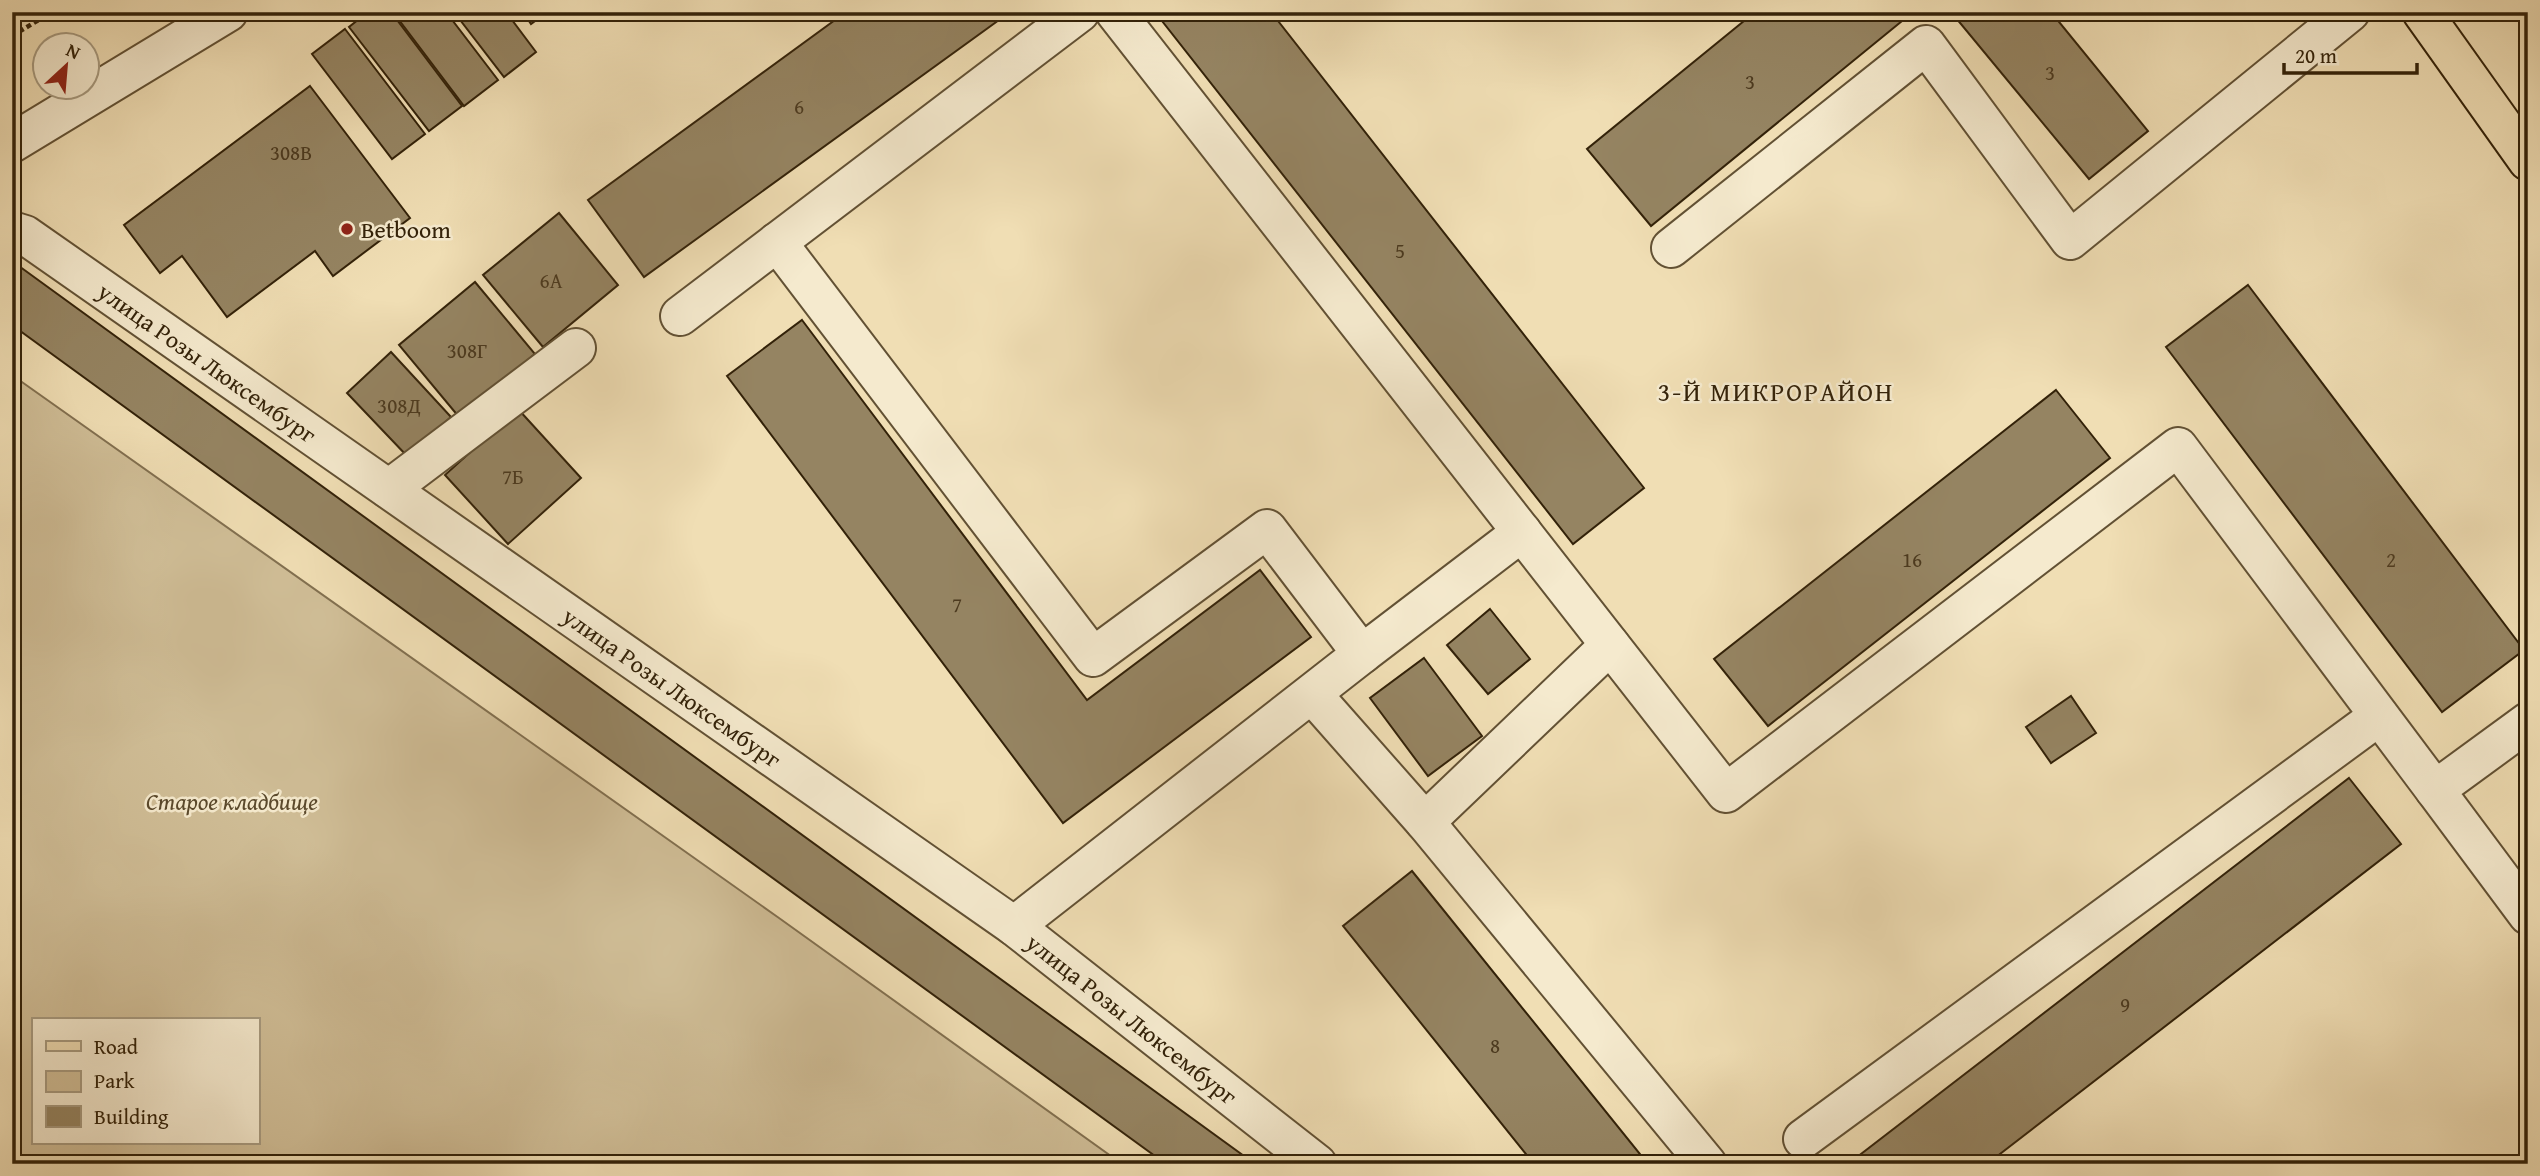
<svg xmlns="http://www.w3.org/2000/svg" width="2540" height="1176" viewBox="0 0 2540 1176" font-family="'Gentium Book Plus',serif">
  <rect width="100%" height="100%" fill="#f0deb4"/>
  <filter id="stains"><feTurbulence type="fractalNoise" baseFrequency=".00286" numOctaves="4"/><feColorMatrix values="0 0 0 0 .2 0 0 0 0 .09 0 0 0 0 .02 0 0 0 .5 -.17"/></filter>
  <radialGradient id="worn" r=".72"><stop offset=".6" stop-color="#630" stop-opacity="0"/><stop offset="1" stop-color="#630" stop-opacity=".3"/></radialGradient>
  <!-- green -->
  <path fill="#d0be97" stroke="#827050" stroke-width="2" fill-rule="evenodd" d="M12 375 779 918 1122 1164H12ZM33 1020H257V1143H33Z"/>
  <!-- building -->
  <g fill="#958462" stroke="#332209" stroke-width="2">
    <path d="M368 12H391L462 106 429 131 349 27Z"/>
    <path d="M393 12H446L498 80 464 106Z"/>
    <path d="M454 12H506L536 52 504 77Z"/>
    <path d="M523 12H547L531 24Z"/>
    <path d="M846 12H1010L644 277 588 200Z"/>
    <path d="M1155 12H1271L1644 488 1573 544Z"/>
    <path d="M1755 12H1913L1651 226 1587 149Z"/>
    <path d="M1951 12H2051L2148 131 2089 179Z"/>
    <path d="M345 29 425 134 392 159 312 54Z"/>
    <path d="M310 86 410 218 333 276 315 251 227 317 182 256 160 273 124 225Z"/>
    <path d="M559 213 618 285 543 347 483 275Z"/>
    <path d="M12 261 1255 1164H1166L12 325Z"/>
    <path d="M475 282 535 354 459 417 399 345Z"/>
    <path d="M2248 285 2524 650 2442 712 2166 347Z"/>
    <path d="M802 320 1087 700 1260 570 1311 637 1063 823 727 376Z"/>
    <path d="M391 352 451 417 408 457 347 393Z"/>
    <path d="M2056 390 2110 458 1768 726 1714 659Z"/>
    <path d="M518 409 581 478 508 544 445 475Z"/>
    <path d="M1490 609 1530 659 1488 694 1447 645Z"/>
    <path d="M1424 658 1482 736 1428 776 1370 698Z"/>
    <path d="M2071 696 2096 733 2051 763 2026 727Z"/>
    <path d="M2349 778 2401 844 1987 1164H1848Z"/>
    <path d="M1412 871 1648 1164H1534L1343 926Z"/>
  </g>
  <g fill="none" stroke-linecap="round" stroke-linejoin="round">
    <defs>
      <g id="minor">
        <path d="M1115 12 1726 793 2178 447 2435 790"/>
        <path d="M12 143 228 12"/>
        <path id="s1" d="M12 231 25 235 1014 926 1317 1164"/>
        <path d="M777 242 1093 657 1267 529 1362 654 1014 926"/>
        <path d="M1671 248 1926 45 2070 240 2350 12"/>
        <path d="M680 316 1080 12"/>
        <path d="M389 489 576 348"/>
        <path d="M1362 654 1522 532"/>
        <path d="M1312 694 1425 822 1610 645"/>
        <path d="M2528 722 2435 790 2528 915"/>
        <path d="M1425 822 1707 1164"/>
        <path d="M1803 1139 2379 716"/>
      </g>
      <path id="major" d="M2422 12 2528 161"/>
    </defs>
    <!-- minor casing -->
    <use href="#minor" stroke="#625134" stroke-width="42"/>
    <!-- major casing -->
    <use href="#major" stroke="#332209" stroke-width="42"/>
    <!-- path -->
    <path stroke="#332209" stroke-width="4.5" stroke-dasharray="5 3.5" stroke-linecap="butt" d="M12 36 52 12"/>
    <!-- minor -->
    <use href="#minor" stroke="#f5eace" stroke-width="38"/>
    <!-- major -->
    <use href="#major" stroke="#f0deb4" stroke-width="38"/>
  </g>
  <!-- markers -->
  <circle fill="#8f2418" stroke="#f5eace" stroke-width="2.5" cx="347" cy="229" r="7"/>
  <g text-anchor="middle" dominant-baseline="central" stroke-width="5" stroke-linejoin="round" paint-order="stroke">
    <!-- number labels -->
    <g font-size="21" fill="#4c3a1f">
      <text x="2050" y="72">3</text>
      <text x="1750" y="81">3</text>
      <text x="799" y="106">6</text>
      <text x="291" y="152">308В</text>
      <text x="1400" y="250">5</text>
      <text x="551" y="280">6А</text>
      <text x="467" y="350">308Г</text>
      <text x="399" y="405">308Д</text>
      <text x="513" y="476">7Б</text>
      <text x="1912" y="559">16</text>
      <text x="2391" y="559">2</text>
      <text x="957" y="604">7</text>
      <text x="2125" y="1004">9</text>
      <text x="1495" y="1045">8</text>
    </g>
    <!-- poi labels -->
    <g font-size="24" fill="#332209" stroke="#f5eace" text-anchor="start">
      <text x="361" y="229">Betboom</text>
    </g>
    <!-- street labels -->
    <g font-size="24" fill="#332209" stroke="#f5eace">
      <text stroke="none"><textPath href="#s1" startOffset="236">улица Розы Люксембург</textPath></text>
      <text stroke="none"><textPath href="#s1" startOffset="803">улица Розы Люксембург</textPath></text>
      <text stroke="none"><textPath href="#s1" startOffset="1370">улица Розы Люксембург</textPath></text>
    </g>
    <!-- park labels -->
    <g font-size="24" font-style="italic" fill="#5a492c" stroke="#f5eace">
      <text x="232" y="801">Старое кладбище</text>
    </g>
    <!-- neighbourhood labels -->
    <g font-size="26" letter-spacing="2" fill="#332209" stroke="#f5eace">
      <text x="1776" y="391">3-Й МИКРОРАЙОН</text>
    </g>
  </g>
  <!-- margin -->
  <rect width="2540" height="1176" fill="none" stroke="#f0deb4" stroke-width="42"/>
  <rect x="14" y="14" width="2512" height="1148" fill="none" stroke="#332209" stroke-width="3.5"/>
  <rect x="21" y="21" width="2498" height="1134" fill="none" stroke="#332209" stroke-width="2"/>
  <!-- legend -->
  <rect x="32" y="1018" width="228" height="126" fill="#f5eace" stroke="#a79a7f" stroke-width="2"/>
  <rect x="46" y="1041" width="35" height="10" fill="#f0deb4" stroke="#a79a7f" stroke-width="2"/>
  <text x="94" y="1054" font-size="21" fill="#332209">Road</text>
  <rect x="46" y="1071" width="35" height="21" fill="#d0be97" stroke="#a79a7f" stroke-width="2"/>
  <text x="94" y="1088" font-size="21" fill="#332209">Park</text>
  <rect x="46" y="1106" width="35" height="21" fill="#958462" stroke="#a79a7f" stroke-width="2"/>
  <text x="94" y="1124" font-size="21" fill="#332209">Building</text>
  <!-- north arrow -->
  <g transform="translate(66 66) rotate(26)"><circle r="33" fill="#f5eace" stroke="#a79a7f" stroke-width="2"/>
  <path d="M0-5L12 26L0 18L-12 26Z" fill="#8f2418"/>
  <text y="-10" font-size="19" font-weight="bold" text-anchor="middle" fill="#332209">N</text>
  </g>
  <!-- scale -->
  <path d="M2284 63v10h133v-10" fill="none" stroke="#332209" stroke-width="3.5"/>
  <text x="2295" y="63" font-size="21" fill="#332209" stroke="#f5eace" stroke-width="5" paint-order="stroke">20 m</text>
  <rect width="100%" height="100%" filter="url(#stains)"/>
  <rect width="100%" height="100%" fill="url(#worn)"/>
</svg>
